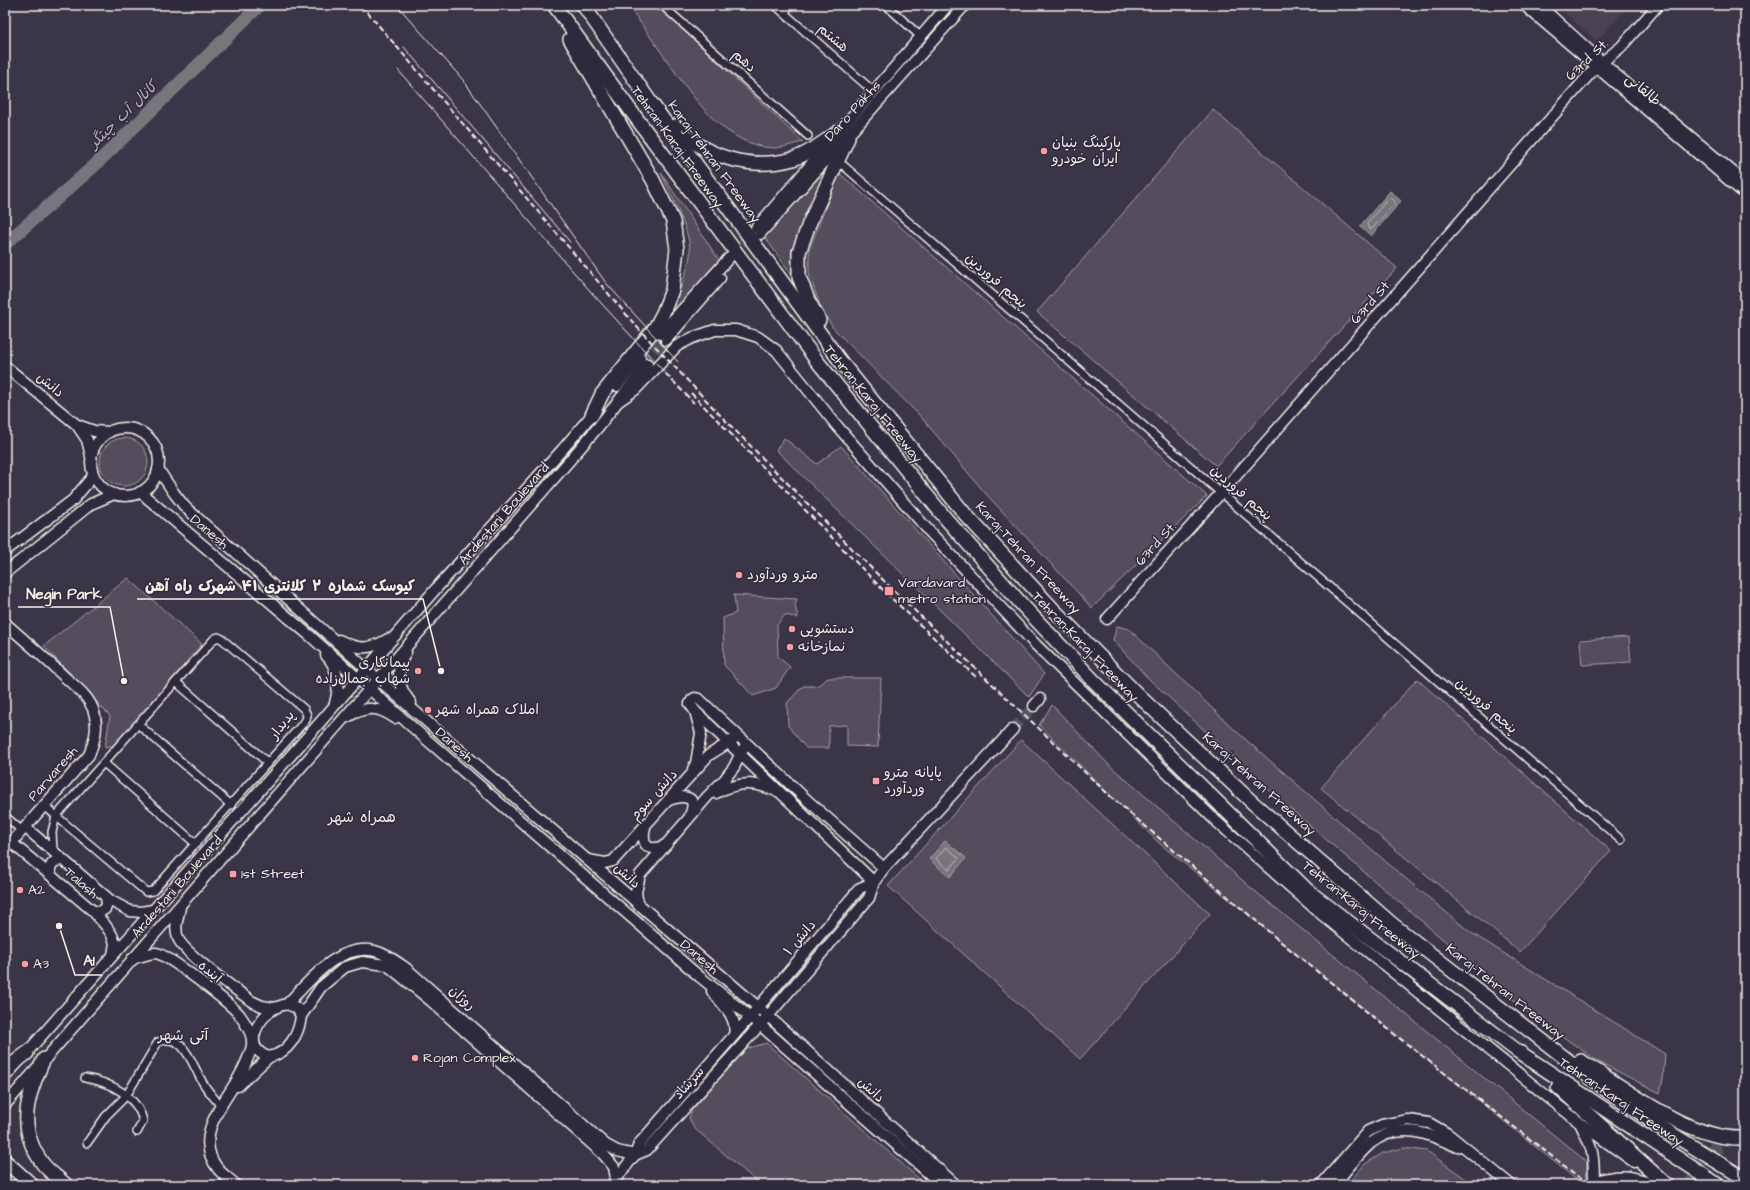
<svg xmlns="http://www.w3.org/2000/svg" width="1750" height="1190" viewBox="0 0 1750 1190" font-family="'Architects Daughter','Playpen Sans Arabic',sans-serif">
  <rect width="100%" height="100%" fill="#3b3647"/>
  <filter id="ink" filterUnits="userSpaceOnUse"><feTurbulence type="fractalNoise" baseFrequency=".025" numOctaves="2"/><feDisplacementMap in="SourceGraphic" scale="8" xChannelSelector="R" yChannelSelector="G"/><feConvolveMatrix kernelMatrix="1 2 1 2 8 2 1 2 1" color-interpolation-filters="sRGB"/></filter>
  <g filter="url(#ink)">
    <!-- built -->
    <path fill="#484352" d="M1556 5H1629L1597 41Z"/>
    <!-- green -->
    <g fill="#534e5c" stroke="#a4a0a2">
      <path d="M628 5H657L803 142C793 144 783 148 773 148 724 145 694 98 668 62 655 43 641 24 628 5Z"/>
      <path d="M1213 110 1397 268 1216 466 1037 312Z"/>
      <path d="M825 171 793 276 763 235Z"/>
      <path d="M661 173 719 260 667 320C676 300 686 278 690 256 693 236 670 193 661 173Z"/>
      <path d="M839 173 1207 496 1092 608 987 495 920 416 833 328 821 308 809 274V250Z"/>
      <path d="M784 438 817 464 841 446 1044 674 1029 697 776 450Z"/>
      <circle cx="124" cy="462" r="24"/>
      <path d="M128 578 202 644 116 745 105 747 110 716 44 646Z"/>
      <path d="M734 595 797 599 795 605 798 618 785 615 777 625 778 657 790 667 776 688 753 696 724 665 723 618 736 613Z"/>
      <path d="M1117 626 1129 629 1237 732 1399 873 1470 932 1665 1054 1663 1079 1660 1093 1599 1062 1529 1013 1274 795 1146 676 1113 640Z"/>
      <path d="M1629 637 1631 662 1582 665 1580 640Z"/>
      <path d="M828 678H881L878 747 847 746V725L829 726V748H806L788 726 787 703 803 686H817Z"/>
      <path d="M1417 679 1611 851 1520 952 1321 788Z"/>
      <path d="M1052 705 1108 764 1250 887 1587 1162 1586 1185H1583L1159 843 1039 725Z"/>
      <path d="M1021 740 1210 914 1080 1059 888 886Z"/>
      <path d="M766 1043 926 1185H761L694 1128 689 1118 692 1110 746 1049Z"/>
      <path d="M1403 1148 1427 1151 1474 1185H1347L1365 1164 1383 1153Z"/>
    </g>
    <!-- water -->
    <g fill="#78747b" stroke="#aaa6a7">
      <path d="M1390 191 1401 201 1371 236 1360 226Z"/>
      <path d="M945 841 966 858 950 877 929 859Z"/>
    </g>
    <g fill="none" stroke-linecap="round" stroke-linejoin="round">
      <!-- shore -->
      <g stroke="#c2bfbc" stroke-width="1">
        <path d="M1389 198 1394 200 1395 203 1372 229H1369L1367 224Z"/>
        <path d="M946 847 959 858 949 870 936 859Z"/>
      </g>
      <!-- river -->
      <path stroke="#78747b" stroke-width="13" d="M5 244 93 167 260 5"/>
      <!-- secondary-tunnel -->
      <g stroke="#57525f" stroke-width="10" stroke-dasharray="10 5" stroke-linecap="butt">
        <path d="M732 255 753 231"/>
        <path d="M640 358 660 334"/>
        <path d="M647 364 666 340"/>
        <path d="M1013 729 1034 706"/>
      </g>
      <!-- highway-tunnel -->
      <path stroke="#57525f" stroke-width="13" stroke-dasharray="13 6" stroke-linecap="butt" d="M1691 1185C1696 1169 1707 1147 1725 1145"/>
      <defs>
        <g id="street">
          <path d="M662 5 808 136"/>
          <path d="M775 5 873 91"/>
          <path d="M886 5 920 36"/>
          <path d="M784 13 791 5"/>
          <path d="M844 166 1621 840"/>
          <path d="M176 682 268 763"/>
          <path d="M139 725 231 805"/>
          <path d="M104 763 196 844"/>
          <path d="M45 806 56 816 146 892 153 891 306 720 307 715 304 709 222 639 218 637 214 639 56 816 52 832 53 851"/>
          <path d="M5 816 22 831"/>
          <path d="M85 1078C109 1082 137 1095 143 1121L137 1132"/>
          <path d="M87 1143 106 1116 126 1096 158 1042C184 1031 192 1065 203 1083 208 1091 214 1098 220 1105"/>
        </g>
        <g id="secondary">
          <path d="M1524 5 1745 194"/>
          <path d="M1539 5 1614 73 1745 182"/>
          <path d="M756 228 948 5"/>
          <path d="M760 234 965 5"/>
          <path d="M660 334 729 258"/>
          <path d="M666 340 720 278"/>
          <path d="M5 366 77 425 87 440 91 456"/>
          <path d="M617 386 640 358"/>
          <path d="M619 401 635 390 677 346 692 338 715 330H736L758 337 776 350 838 427 928 530 1036 645 1217 822 1321 914 1580 1123 1634 1162"/>
          <path d="M77 425 94 431 109 432"/>
          <circle cx="125" cy="462" r="34"/>
          <path d="M158 469 174 493 185 507 389 689 758 1007 956 1185"/>
          <path d="M140 492 309 635 419 733 700 977 759 1024 942 1185"/>
          <path d="M5 551 73 500 93 476"/>
          <path d="M5 573 91 504 114 494"/>
          <path d="M1107 619 1221 493 1596 67 1621 47 1658 5"/>
          <path d="M5 623C26 641 47 660 67 679 77 688 88 696 93 709 99 725 95 740 89 755L5 850"/>
          <path d="M339 640C358 650 370 650 388 639"/>
          <path d="M406 652C395 671 397 686 411 703"/>
          <path d="M326 655C339 669 340 685 335 703"/>
          <path d="M1034 706 1040 699"/>
          <path d="M347 717C367 706 377 706 395 718"/>
          <path d="M693 769 696 763 701 733 695 711"/>
          <path d="M716 793C739 781 754 782 777 791"/>
          <path d="M669 800C683 795 699 795 690 815"/>
          <path d="M645 827C643 836 642 850 656 848 659 848 662 846 666 845"/>
          <path d="M26 828 111 901 130 911 141 912 153 910"/>
          <path d="M12 843 93 911 106 926 112 935 115 943 113 955"/>
          <path d="M588 860 605 863 613 861 709 755 733 740"/>
          <path d="M50 873C49 864 54 860 63 860"/>
          <path d="M638 905 636 892 640 875 707 797 724 780 734 767 743 749"/>
          <path d="M180 907C178 918 174 927 178 938 183 953 236 989 251 1001L262 1006 275 1008"/>
          <path d="M93 911 100 912 105 909 107 904 106 897"/>
          <path d="M132 959C139 957 149 953 156 953 169 955 229 1003 239 1014 244 1021 252 1033 252 1041 253 1048 248 1058 245 1065 232 1097 189 1132 218 1169 223 1175 231 1180 236 1185"/>
          <path d="M712 991C722 1005 738 1016 734 1035"/>
          <path d="M287 1004C310 981 339 942 375 951 387 954 397 962 407 969L606 1145 617 1151 635 1155"/>
          <path d="M301 1016 321 987 345 967 362 962 387 965 431 1001 603 1154 614 1167 616 1179"/>
          <path d="M5 1077 316 727 440 584 562 450 596 410"/>
          <path d="M238 1086 269 1057C289 1053 299 1034 301 1016L297 1008 287 1004C283 1005 279 1006 275 1008 257 1018 241 1049 269 1057"/>
          <path d="M5 1105 557 475 599 426 647 364"/>
          <path d="M1581 1125C1593 1149 1594 1155 1594 1182 1622 1172 1632 1177 1659 1185"/>
          <path d="M635 1155 647 1150 768 1016 869 898 874 882 695 711 690 704 692 700 695 698 699 699 807 800 884 868"/>
          <path d="M611 1185 635 1155 639 1144 750 1017 860 888 874 882 884 868 1013 729"/>
          <path d="M1321 1185 1368 1131 1382 1125 1408 1120 1429 1123 1448 1134 1511 1185"/>
          <path d="M1334 1185C1346 1171 1357 1155 1371 1143 1399 1121 1429 1133 1457 1147"/>
        </g>
        <g id="highway">
          <path d="M554 5 631 111 817 361 947 520 1025 608 1094 681 1308 891 1516 1050 1718 1185"/>
          <path d="M583 5 649 100 841 362 965 514 1052 608 1139 696 1253 803 1392 924 1605 1089 1669 1132 1745 1179"/>
          <path d="M570 39 653 180 673 221 677 249 672 290 663 313 655 328 602 394 592 415"/>
          <path d="M675 126C705 157 750 171 793 159 809 154 825 141 838 132"/>
          <path d="M819 320 809 302 799 277V252L809 224 848 138"/>
          <path d="M44 1059C27 1095 16 1128 43 1164 49 1172 59 1178 66 1185"/>
          <path d="M1581 1061C1627 1089 1689 1141 1745 1138"/>
          <path d="M5 1070 27 1053"/>
          <path d="M1558 1087 1667 1185"/>
          <path d="M5 1161 32 1185"/>
        </g>
      </defs>
      <!-- street casing -->
      <use href="#street" stroke="#f4f1e8" stroke-width="10"/>
      <!-- secondary casing -->
      <use href="#secondary" stroke="#f4f1e8" stroke-width="13"/>
      <!-- highway casing -->
      <use href="#highway" stroke="#f4f1e8" stroke-width="16"/>
      <!-- street -->
      <use href="#street" stroke="#2f2a3d" stroke-width="7"/>
      <!-- secondary -->
      <use href="#secondary" stroke="#2f2a3d" stroke-width="10"/>
      <!-- highway -->
      <use href="#highway" stroke="#2f2a3d" stroke-width="13"/>
      <!-- tram -->
      <g stroke="#f4f1e8" stroke-width="1">
        <path d="M397 5 464 81 606 283 678 362"/>
        <path d="M404 47 570 242"/>
        <path d="M398 70 591 292 666 374"/>
      </g>
      <!-- rail -->
      <g stroke="#f4f1e8" stroke-width="2" stroke-dasharray="6 3" stroke-linecap="butt">
        <path d="M361 5 637 327 723 418 891 588 1110 796 1275 937 1394 1034 1589 1185"/>
        <path d="M666 374 694 403"/>
        <path d="M691 393 887 594 976 677"/>
      </g>
    </g>
  </g>
  <!-- markers -->
  <g fill="#ff9aa2" stroke="#2f2a3d" stroke-width="1.5">
    <circle cx="1044" cy="151" r="4"/>
    <circle cx="739" cy="575" r="4"/>
    <rect x="884" y="586" width="10" height="10" rx="2"/>
    <circle cx="792" cy="629" r="4"/>
    <circle cx="790" cy="647" r="4"/>
    <circle cx="418" cy="671" r="4"/>
    <circle cx="428" cy="710" r="4"/>
    <rect x="872" y="777" width="8" height="8" rx="2"/>
    <rect x="229" y="870" width="8" height="8" rx="2"/>
    <circle cx="20" cy="890" r="4"/>
    <circle cx="25" cy="964" r="4"/>
    <circle cx="415" cy="1058" r="4"/>
  </g>
  <g text-anchor="middle" dominant-baseline="central" stroke-width="3" stroke-linejoin="round" paint-order="stroke">
    <!-- street labels -->
    <g font-size="14" fill="#f4f1e8" stroke="#2f2a3d">
      <text transform="translate(833 38) rotate(41)">هشتم</text>
      <text transform="translate(1587 60) rotate(-44)">63rd St.</text>
      <text transform="translate(744 61) rotate(42)">دهم</text>
      <text transform="translate(1643 90) rotate(40)">طالقانی</text>
      <text transform="translate(853 111) rotate(-48)">Daro Pakhs</text>
      <text transform="translate(677 147) rotate(54)">Tehran-Karaj Freeway</text>
      <text transform="translate(714 162) rotate(54)">karaj-Tehran Freeway</text>
      <text transform="translate(996 281) rotate(41)">پنجم فروردین</text>
      <text transform="translate(1371 302) rotate(-49)">63rd St.</text>
      <text transform="translate(50 385) rotate(39)">دانش</text>
      <text transform="translate(873 404) rotate(51)">Tehran-Karaj Freeway</text>
      <text transform="translate(1241 493) rotate(41)">پنجم فروردین</text>
      <text transform="translate(504 514) rotate(-49)">Ardestani Boulevard</text>
      <text transform="translate(209 532) rotate(40)">Danesh</text>
      <text transform="translate(1156 544) rotate(-48)">63rd St.</text>
      <text transform="translate(1028 558) rotate(47)">Karaj-Tehran Freeway</text>
      <text transform="translate(1085 647) rotate(46)">Tehran-Karaj Freeway</text>
      <text transform="translate(1486 706) rotate(41)">پنجم فروردین</text>
      <text transform="translate(282 725) rotate(-52)">پدیدار</text>
      <text transform="translate(454 745) rotate(41)">Danesh</text>
      <text transform="translate(53 774) rotate(-49)">Parvaresh</text>
      <text transform="translate(1259 784) rotate(42)">Karaj-Tehran Freeway</text>
      <text transform="translate(654 795) rotate(-48)">دانش سوم</text>
      <text transform="translate(627 876) rotate(42)">دانش</text>
      <text transform="translate(81 883) rotate(41)">Talash</text>
      <text transform="translate(177 887) rotate(-49)">Ardestani Boulevard</text>
      <text transform="translate(1361 910) rotate(39)">Tehran-Karaj Freeway</text>
      <text transform="translate(800 938) rotate(-50)">دانش ۱</text>
      <text transform="translate(699 957) rotate(40)">Danesh</text>
      <text transform="translate(210 972) rotate(39)">آینده</text>
      <text transform="translate(1505 992) rotate(38)">Karaj-Tehran Freeway</text>
      <text transform="translate(462 998) rotate(41)">روژان</text>
      <text transform="translate(689 1083) rotate(-48)">سرشاد</text>
      <text transform="translate(871 1090) rotate(42)">دانش</text>
      <text transform="translate(1621 1102) rotate(34)">Tehran-Karaj Freeway</text>
    </g>
    <!-- poi labels -->
    <g font-size="14" fill="#f4f1e8" stroke="#2f2a3d" text-anchor="start">
      <text x="1052" y="143">پارکینگ بنیان<tspan x="1052" dy="16">ایران خودرو</tspan></text>
      <text x="747" y="575">مترو وردآورد</text>
      <text x="898" y="583">Vardavard<tspan x="898" dy="16">metro station</tspan></text>
      <text x="800" y="629">دستشویی</text>
      <text x="798" y="647">نمازخانه</text>
      <text x="410" y="663" text-anchor="end">پیمانکاری<tspan x="410" dy="16">شهاب جمال‌زاده</tspan></text>
      <text x="436" y="710">املاک همراه شهر</text>
      <text x="884" y="773">پایانه مترو<tspan x="884" dy="16">وردآورد</tspan></text>
      <text x="241" y="874">1st Street</text>
      <text x="28" y="890">A2</text>
      <text x="33" y="964">A3</text>
      <text x="423" y="1058">Rojan Complex</text>
    </g>
    <!-- water labels -->
    <g font-size="15" font-style="italic" fill="#b6b2b2" stroke="#2f2a3d">
      <text transform="translate(123 115) rotate(-44)">کانال آب چیتگر</text>
    </g>
    <!-- neighbourhood labels -->
    <g font-size="15" fill="#f4f1e8" stroke="#2f2a3d">
      <text x="362" y="817">همراه شهر</text>
      <text x="183" y="1035">آتی شهر</text>
    </g>
  </g>
  <!-- callouts -->
  <path fill="none" stroke="#f4f1e8" stroke-width="1.5" d="M441 671L423 599H137M124 681L110 607H18M59 926L75 975H102"/>
  <g fill="#f4f1e8" stroke="#2f2a3d" stroke-width="1.5">
    <circle cx="441" cy="671" r="4"/>
    <circle cx="124" cy="681" r="4"/>
    <circle cx="59" cy="926" r="4"/>
  </g>
  <g font-size="15" text-anchor="middle" font-weight="bold" fill="#f4f1e8" stroke="#2f2a3d" stroke-width="3" stroke-linejoin="round" paint-order="stroke">
    <text x="280" y="591">کیوسک شماره ۲ کلانتری ۴۱ شهرک راه آهن</text>
    <text x="64" y="599">Negin Park</text>
    <text x="89" y="966">A1</text>
  </g>
  <!-- margin -->
  <rect width="1750" height="1190" fill="none" stroke="#2f2a3d" stroke-width="20"/>
  <rect x="10" y="10" width="1730" height="1170" fill="none" stroke="#f4f1e8" stroke-width="1.5" filter="url(#ink)"/>
</svg>
